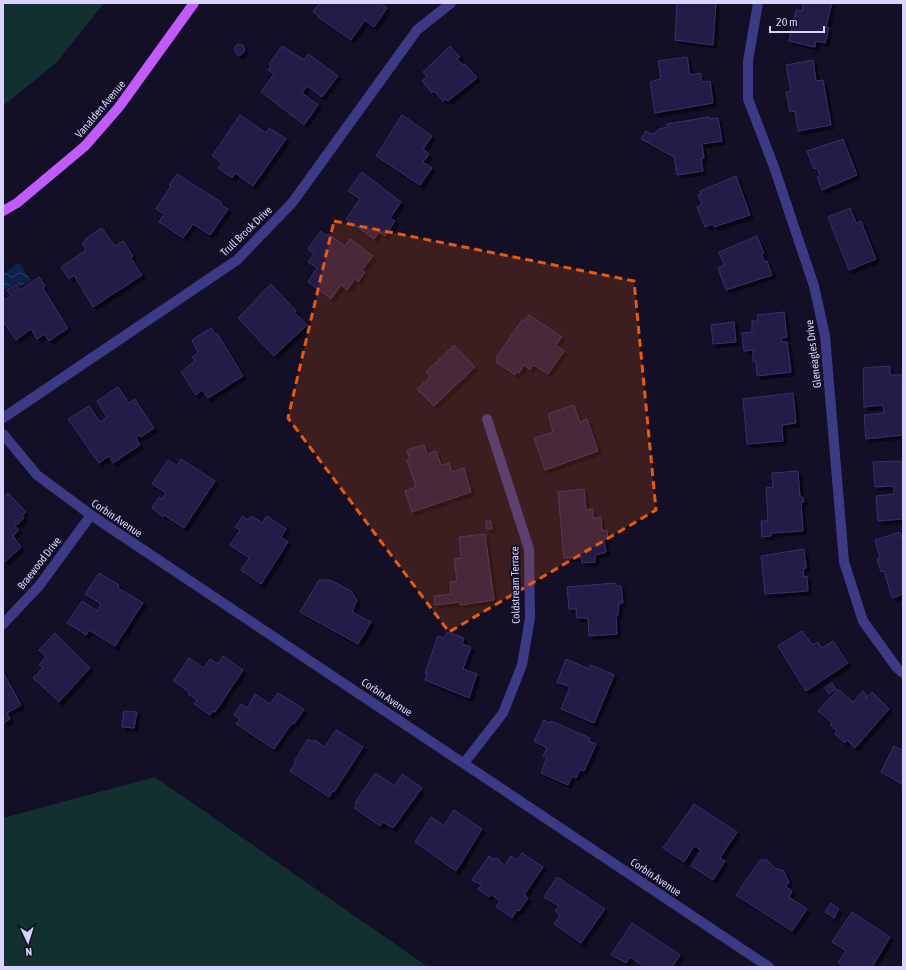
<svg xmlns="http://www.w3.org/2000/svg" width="906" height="970" viewBox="0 0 906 970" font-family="'Asap Condensed',sans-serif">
  <defs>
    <pattern id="water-waves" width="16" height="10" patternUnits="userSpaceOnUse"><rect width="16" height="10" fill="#0c2248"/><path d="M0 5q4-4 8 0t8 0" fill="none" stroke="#2f4163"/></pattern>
    <filter id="shadow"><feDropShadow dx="3.5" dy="3.5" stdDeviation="0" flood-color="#0009"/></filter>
  </defs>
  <rect width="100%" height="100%" fill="#130f26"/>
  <!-- green -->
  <g fill="#12302f">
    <path d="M3 3H104L57 62 3 106Z"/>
    <path d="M155 777 428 967H3V818Z"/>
  </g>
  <!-- water -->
  <path fill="url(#water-waves)" d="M19 263 31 280 20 287 16 282 3 291V274Z"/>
  <!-- building -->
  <g fill="#241b47" stroke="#3b2d73" filter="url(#shadow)">
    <path d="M320 3H380L387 8 374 27 365 20 351 40 318 17 319 16 313 12Z"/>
    <path d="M677 3H716L713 45 675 40Z"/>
    <path d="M798 3H832L826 27 829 28 825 43 816 41 815 47 789 41 796 10 802 11 803 4Z"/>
    <path d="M237 44 243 45 245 50 241 55H237L234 49Z"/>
    <path d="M282 46 304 60 308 54 338 76 322 97 307 86 302 93 318 105 304 125 261 92 274 74 268 70 271 66 269 64Z"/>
    <path d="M450 46 460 57 457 59 463 65 465 64 477 78 448 101 446 99 443 101 434 91 432 93 422 81 427 77 423 72Z"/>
    <path d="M687 57 690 75 700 73 702 82 710 81 713 103 655 113 650 82 661 79 658 61Z"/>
    <path d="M813 60 816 81 823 80 831 125 798 131 795 111 790 112 786 92 791 91 786 65Z"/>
    <path d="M240 115 266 133 269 128 286 139 253 186 235 173 232 178 218 168 222 163 212 156Z"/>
    <path d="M402 115 432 136 423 149 429 154 423 162 432 168 420 185 376 156Z"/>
    <path d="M709 117V119L718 118 722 141 702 144 704 158 701 159 703 171 677 175 674 157 641 139 646 131 651 134 656 133 659 129 667 127V124Z"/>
    <path d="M843 139 857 175 822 190 817 177 820 176 817 168 814 169 807 151Z"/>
    <path d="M362 172 401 202 390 218 395 221 385 236 379 232 374 239 346 219 360 199 348 191Z"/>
    <path d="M177 174 222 203 221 205 228 209 210 235 193 224 183 238 159 222 164 214 156 209 171 186 169 185Z"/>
    <path d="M736 176 750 215 714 227 713 224 705 227 697 207 702 205 698 195 701 194 700 191Z"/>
    <path d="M850 208 856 223 861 221 876 259 849 270 828 217Z"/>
    <path d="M102 228 115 246 123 241 133 256 131 258 142 275 93 307 74 275 69 279 61 267 86 250 82 243 87 240 85 239Z"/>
    <path d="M321 231 327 236 328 234 345 246 350 239 373 256 362 270 365 272 358 282 355 279 347 290 341 285 331 299 308 282 317 268 308 262 314 254 308 249Z"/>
    <path d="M757 236 764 253 761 254 765 262 767 261 772 275 726 290 718 268 724 265 719 252Z"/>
    <path d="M39 277 45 286 43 288 68 328 49 341 44 334 37 339 31 329 16 340 3 321V301L11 296 7 290 16 284 20 290Z"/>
    <path d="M271 284 296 311 294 312 307 325 274 356 238 318Z"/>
    <path d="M784 312 787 337 781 338 782 342H787L791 372 757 376 756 362 753 361V352L754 350 744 351 742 333 752 332V321H758L757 315Z"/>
    <path d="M529 315 562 337 556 345 564 351 548 374 533 365 530 370 524 365 519 373 516 372 515 375 496 362 498 359 496 358 522 320 524 321Z"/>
    <path d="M734 322 736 342 713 344 711 325Z"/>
    <path d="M211 328 215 334 217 333 243 376 208 398 202 390 196 395 181 372 195 361 192 357 198 353 192 340Z"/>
    <path d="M454 345 475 367 434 406 417 389 430 377 426 372Z"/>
    <path d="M890 366V375H903V435L866 439 864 415 884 413 883 405 864 407 863 368Z"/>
    <path d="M118 387 129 403 135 399 154 428 141 437 140 435 136 438 140 445 113 463 109 456 99 463 68 419 89 406 100 422 107 417 97 401Z"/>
    <path d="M793 393 796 423 782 425 783 441 747 444 743 399Z"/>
    <path d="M574 405 580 422 587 419 598 451 545 470 534 438 553 432 548 414Z"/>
    <path d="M424 445 427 454 436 451 441 465 449 463 452 472 464 468 471 492 412 512 405 491 416 487 407 460H410L407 450Z"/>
    <path d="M181 459 215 481 184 528 164 515 163 517 152 508 159 497 162 499 166 493 152 484 168 460 177 466Z"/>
    <path d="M896 461 903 462V519L878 521 876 496 894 494V486L875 487 873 462Z"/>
    <path d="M798 471 800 497H803L804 502H801L803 531 771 533V536L762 537 761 521H768L766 488 773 487 772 473Z"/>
    <path d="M584 489 586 510 593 509V518L601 517 602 531 607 530 608 539H604L606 552 595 555V562L582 563 581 557 564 558 558 492Z"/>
    <path d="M8 493 26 512 22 516 24 518 15 526 19 530 13 536 21 547 5 562 3 560V498Z"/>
    <path d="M243 516 248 520 251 516 262 523 267 516 286 529 281 537 288 542 261 584 241 570 249 558 230 545 240 530 235 527Z"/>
    <path d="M486 521H491L492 529H486Z"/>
    <path d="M900 532 903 542V594L892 598 884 571 881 572 877 559 880 558 875 540Z"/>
    <path d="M485 534 494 600 460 605V602L435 605 434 596 451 594 450 582 457 581 454 559 461 558 459 537Z"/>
    <path d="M804 549 806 568 803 569 804 577 807 576 808 591 765 594 761 556Z"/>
    <path d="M99 573 119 585 118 588 143 603 115 646 89 630 86 635 67 623 82 601 97 611 101 604 85 594Z"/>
    <path d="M319 580H330L351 591 357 600 352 612 371 622 358 644 300 612Z"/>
    <path d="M616 583V586H621L623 603H619L618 615H616L617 634 589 636 588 618H577L576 609H569L567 587Z"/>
    <path d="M802 631 813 645 818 642 822 648 833 641 848 663 806 691 778 646Z"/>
    <path d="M447 632 464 638 462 644 471 647 463 669 477 674 469 698 425 680 427 673H425L438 636 445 638Z"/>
    <path d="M55 633 90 668 59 702 33 678 43 668 39 665 46 657 39 650Z"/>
    <path d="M223 656 243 670 215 712 213 711 210 715 194 704 197 700 188 694 189 692 173 681 189 658 204 668 210 659 218 664Z"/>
    <path d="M566 659 589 669 591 665 614 675 594 723 561 709 570 687 557 682Z"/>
    <path d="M3 672 21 705 7 713 10 719 3 723Z"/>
    <path d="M832 683 836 689 829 694 825 688Z"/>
    <path d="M838 689 853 702 863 691 867 696 865 699 872 692 889 709 855 748 847 740 845 743 835 734 837 731 830 725 832 723 818 711Z"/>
    <path d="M278 693 304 709 294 724 292 723 274 749 236 724 240 719 234 715 241 704 247 708 255 694 270 704Z"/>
    <path d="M124 711 137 712 134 728 122 727Z"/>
    <path d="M544 720 550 723 551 721 590 738 589 741 596 744 584 771 580 769 576 778 572 776 568 785 541 773 547 757 543 756 547 748 534 741Z"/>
    <path d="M336 730 363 747 334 792 333 791 329 797 290 771 295 763 294 762 308 739 313 742 314 740 325 747Z"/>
    <path d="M894 746 903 750V785L881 772Z"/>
    <path d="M375 773 395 786 402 774 422 788 393 828 383 822 380 826 354 808 357 804 355 803Z"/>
    <path d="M694 804 737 832 720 858 725 861 713 880 691 866 701 850 694 846 684 862 663 848Z"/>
    <path d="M454 810 482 829 456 871 415 842 431 817 444 826Z"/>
    <path d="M522 853 543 867 524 895 528 898 519 911 517 910 512 918 496 907 500 901 491 894 489 897 478 889 481 885 472 880 489 856 493 859 497 858 504 866 511 856 517 860Z"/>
    <path d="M760 860H767L775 868 784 871 789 883 785 886 792 891 789 897 807 909 792 931 736 895Z"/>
    <path d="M557 877 605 909 581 943 554 924 560 915 555 911 559 906 544 897Z"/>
    <path d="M831 903 839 909 834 918 825 912Z"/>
    <path d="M852 912 890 937 872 967H845L838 962 846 951 832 942Z"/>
    <path d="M632 923 680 955 672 967H645L630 957 626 963 611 955Z"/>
  </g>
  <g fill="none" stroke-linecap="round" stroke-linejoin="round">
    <!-- minor -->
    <g stroke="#3d3a85" stroke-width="10">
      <path d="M758 3 748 61V99L774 167 814 286 825 336 844 562 863 621 897 668 903 673"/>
      <path d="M3 418 237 260 292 203 417 30 451 3"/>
      <path d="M3 434 37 475 91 515 769 967"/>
      <path d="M3 624 39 586 91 515"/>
      <path d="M464 763 503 713 522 665 530 618 529 549 487 419"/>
    </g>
    <!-- major -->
    <path stroke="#c25bff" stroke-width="10" d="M3 211 17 203 85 146 119 107 194 3"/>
  </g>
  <!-- marked area -->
  <path fill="#e8590c" fill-opacity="0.2" stroke="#e8590c" stroke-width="3" stroke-dasharray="8 5" stroke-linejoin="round" d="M334 221 634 281 656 510 449 632 288 418Z"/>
  <g text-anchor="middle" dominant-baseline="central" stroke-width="4" stroke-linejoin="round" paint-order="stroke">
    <!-- street labels -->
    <g font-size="11" fill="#d9d4ff" stroke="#130f26">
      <text transform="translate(100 109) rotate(-50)">Vanalden Avenue</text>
      <text transform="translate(246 231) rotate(-44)">Trull Brook Drive</text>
      <text transform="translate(813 354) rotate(-97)">Gleneagles Drive</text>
      <text transform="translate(117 518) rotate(34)">Corbin Avenue</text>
      <text transform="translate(39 563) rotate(-52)">Braewood Drive</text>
      <text transform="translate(515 585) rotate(-91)">Coldstream Terrace</text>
      <text transform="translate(387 697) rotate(34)">Corbin Avenue</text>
      <text transform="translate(656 877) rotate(34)">Corbin Avenue</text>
    </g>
  </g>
  <!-- border -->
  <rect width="906" height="970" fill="none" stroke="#d9d4ff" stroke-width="8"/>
  <!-- north arrow -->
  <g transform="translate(28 942) rotate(176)" stroke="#130f26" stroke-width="3" paint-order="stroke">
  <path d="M0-3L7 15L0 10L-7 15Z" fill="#d9d4ff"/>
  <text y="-6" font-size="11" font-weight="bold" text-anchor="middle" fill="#d9d4ff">N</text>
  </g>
  <!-- scale -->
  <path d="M770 26v6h54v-6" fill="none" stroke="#d9d4ff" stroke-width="2"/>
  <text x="776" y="26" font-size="12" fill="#d9d4ff" stroke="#130f26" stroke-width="3" paint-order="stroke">20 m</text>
</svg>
